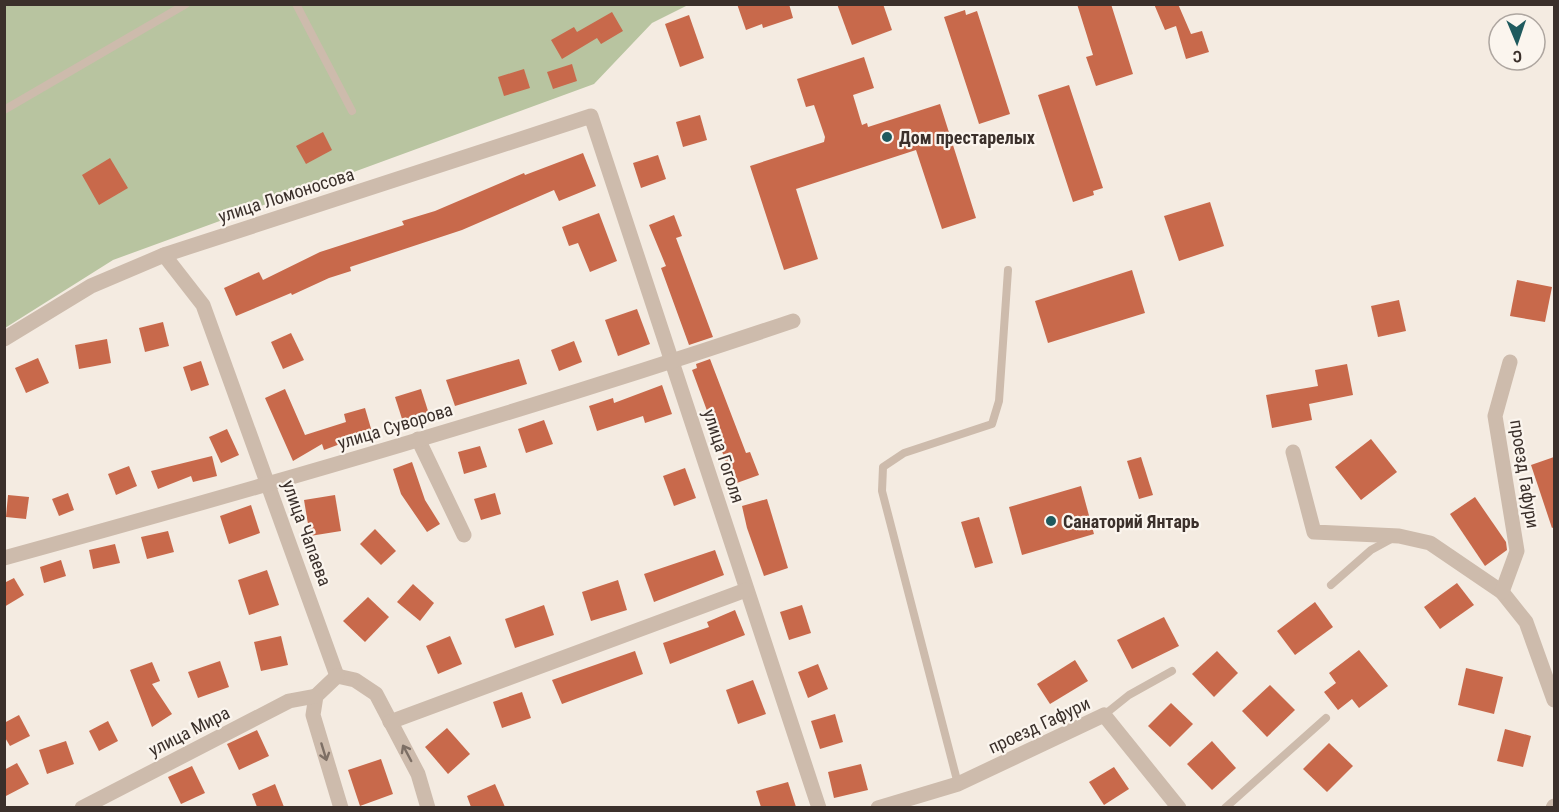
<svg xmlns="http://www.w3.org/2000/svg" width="1559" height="812" viewBox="0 0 1559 812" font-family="'Roboto Condensed',sans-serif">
  <rect width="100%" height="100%" fill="#f4ebe1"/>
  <!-- green -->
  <path fill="#b8c4a0" d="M5 5H688L652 23 594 84 113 260 5 328Z"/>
  <!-- building -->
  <g fill="#c8694b">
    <path d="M737 4H789L793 18 763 28 762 24 746 30Z"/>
    <path d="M837 4H883L892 30 852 45Z"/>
    <path d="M1077 4H1111L1133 74 1096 86 1086 57 1093 55Z"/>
    <path d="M1154 4H1178L1191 34 1202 31 1209 52 1186 59 1176 26 1165 30Z"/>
    <path d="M965 10 966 15 977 11 1010 114 979 124 944 17Z"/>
    <path d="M612 12 623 31 601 44 597 38 562 59 551 40 574 27 577 32Z"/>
    <path d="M689 15 704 58 680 67 665 24Z"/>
    <path d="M864 57 874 88 853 95 862 125 867 123 868 127 940 104 976 218 942 229 916 150 796 189 818 259 784 270 750 166 824 142 825 137 814 105 806 107 797 79Z"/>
    <path d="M572 64 577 81 553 89 547 72Z"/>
    <path d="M524 69 530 88 504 96 498 77Z"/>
    <path d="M1069 85 1103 188 1093 191 1094 195 1073 202 1038 95Z"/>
    <path d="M700 115 707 140 683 147 676 122Z"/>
    <path d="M323 132 332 150 306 164 296 146Z"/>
    <path d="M583 153 596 186 559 201 554 190 462 230 350 267 351 271 329 278 292 295 291 293 236 316 224 288 259 272 263 280 320 252 404 225 402 221 435 211 524 173 525 175Z"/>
    <path d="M658 155 666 179 641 188 633 163Z"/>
    <path d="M110 158 128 188 99 205 82 175Z"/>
    <path d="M1210 202 1224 246 1179 261 1164 216Z"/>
    <path d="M599 213 617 261 590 272 578 243 569 246 562 227Z"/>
    <path d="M674 215 682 236 676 238 713 337 689 345 661 268 666 266 649 225Z"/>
    <path d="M1132 270 1145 313 1048 343 1035 301Z"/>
    <path d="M1517 280 1552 287 1545 322 1510 316Z"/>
    <path d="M1399 300 1406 331 1378 337 1371 306Z"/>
    <path d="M637 309 650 344 618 356 605 320Z"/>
    <path d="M163 322 169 346 145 352 139 328Z"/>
    <path d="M291 333 304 360 283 369 271 342Z"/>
    <path d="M107 339 111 363 79 369 75 345Z"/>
    <path d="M574 341 582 362 559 371 551 350Z"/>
    <path d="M38 358 49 383 26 393 15 368Z"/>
    <path d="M519 359 527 384 455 406 446 380Z"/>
    <path d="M710 359 746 453 750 452 759 475 734 484 692 370 697 368 696 364Z"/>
    <path d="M201 361 209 385 191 391 183 367Z"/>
    <path d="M1347 364 1353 395 1309 404 1312 420 1272 428 1266 395 1318 386 1315 370Z"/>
    <path d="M662 385 672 414 645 423 643 416 597 431 589 406 613 398 614 403Z"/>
    <path d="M285 389 305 435 346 422 344 414 365 408 372 432 324 450 322 444 293 461 265 398Z"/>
    <path d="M421 389 429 414 403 422 395 397Z"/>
    <path d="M544 420 553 444 526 453 518 429Z"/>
    <path d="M227 429 239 455 221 463 209 437Z"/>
    <path d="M1371 439 1397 472 1361 500 1335 467Z"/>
    <path d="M480 446 487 467 464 474 458 452Z"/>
    <path d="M212 456 217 476 193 482 191 476 158 489 151 471Z"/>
    <path d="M1141 457 1153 495 1139 499 1127 461Z"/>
    <path d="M1554 457V527L1552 528 1531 465Z"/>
    <path d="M412 462 425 500 440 524 427 532 401 494 393 469Z"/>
    <path d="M129 466 137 486 116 495 108 474Z"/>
    <path d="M685 468 696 498 674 506 663 476Z"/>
    <path d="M1081 486 1094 534 1022 555 1009 507Z"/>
    <path d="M68 493 74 510 59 516 52 499Z"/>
    <path d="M495 493 501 514 481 520 474 499Z"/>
    <path d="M8 495 29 497 26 519 6 517Z"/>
    <path d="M335 495 341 531 310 536 304 500Z"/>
    <path d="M1475 497 1506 542 1507 550 1485 566 1450 514Z"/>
    <path d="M767 499 788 568 764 576 747 528 742 506Z"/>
    <path d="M251 505 260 533 229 544 220 516Z"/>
    <path d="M979 517 993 563 975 568 961 522Z"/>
    <path d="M375 529 396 551 381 565 360 544Z"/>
    <path d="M168 531 174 552 147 559 141 537Z"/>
    <path d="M115 544 120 563 93 569 89 550Z"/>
    <path d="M715 550 724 575 654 602 644 574Z"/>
    <path d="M61 560 66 576 44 583 40 567Z"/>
    <path d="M267 570 279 605 249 615 238 580Z"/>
    <path d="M14 578 24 595 4 607V583Z"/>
    <path d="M618 580 627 610 591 621 582 592Z"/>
    <path d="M1457 583 1474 605 1440 629 1424 607Z"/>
    <path d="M413 584 434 603 420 621 397 602Z"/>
    <path d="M368 597 389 617 365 642 343 621Z"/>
    <path d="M1315 602 1333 627 1295 655 1277 631Z"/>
    <path d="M544 605 554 635 515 648 505 619Z"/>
    <path d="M802 605 811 633 789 640 780 612Z"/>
    <path d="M735 610 745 635 670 664 663 643 709 627 707 622Z"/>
    <path d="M1164 617 1179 646 1132 669 1117 640Z"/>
    <path d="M281 636 288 665 261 671 254 642Z"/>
    <path d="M450 636 462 664 438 674 426 646Z"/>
    <path d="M1359 650 1388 686 1359 708 1352 699 1338 710 1324 692 1336 683 1329 673Z"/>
    <path d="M635 651 643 674 562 704 552 680Z"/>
    <path d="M1217 651 1238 673 1214 697 1192 674Z"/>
    <path d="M1075 660 1088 681 1050 704 1037 684Z"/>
    <path d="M220 661 229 687 198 698 188 672Z"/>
    <path d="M152 662 160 681 152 684 172 714 152 727 130 670Z"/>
    <path d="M818 664 828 689 808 698 798 672Z"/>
    <path d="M1466 668 1503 677 1494 714 1458 705Z"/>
    <path d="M753 680 766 714 738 724 726 690Z"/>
    <path d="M1270 685 1295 710 1267 737 1242 711Z"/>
    <path d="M522 692 531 718 502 728 493 702Z"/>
    <path d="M1171 703 1193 724 1170 747 1148 726Z"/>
    <path d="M835 714 843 742 820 749 811 721Z"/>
    <path d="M19 715 30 736 10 746 4 736V723Z"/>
    <path d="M108 721 118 741 99 751 89 731Z"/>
    <path d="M447 728 470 754 448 774 425 747Z"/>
    <path d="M1505 729 1531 736 1523 767 1497 761Z"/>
    <path d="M257 730 269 756 239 770 227 744Z"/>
    <path d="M66 741 74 764 47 774 39 750Z"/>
    <path d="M1212 741 1236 768 1212 790 1187 764Z"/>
    <path d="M1329 743 1353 766 1327 792 1303 769Z"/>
    <path d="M381 759 393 794 360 806 348 770Z"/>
    <path d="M17 763 29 784 4 797V770Z"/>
    <path d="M861 764 868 790 834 798 828 772Z"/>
    <path d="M192 766 205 793 181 804 168 777Z"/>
    <path d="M1114 767 1129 789 1104 805 1089 782Z"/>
    <path d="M788 782 796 807H761L756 791Z"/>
    <path d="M275 784 284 807H257L252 794Z"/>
    <path d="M495 784 505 807H471L467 796Z"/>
  </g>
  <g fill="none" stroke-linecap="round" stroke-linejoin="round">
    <!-- lane -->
    <g stroke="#cdbbac" stroke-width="8">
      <path d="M296 4 352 111"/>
      <path d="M4 110 186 4"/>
      <path d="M1331 585 1371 550 1393 538"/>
      <path d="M1104 715 1129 695 1172 671"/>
      <path d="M958 784 882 491 883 467 904 453 992 424 999 401 1008 270"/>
      <path d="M1225 808 1326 718"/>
    </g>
    <!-- street -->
    <g stroke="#cdbbac" stroke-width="15">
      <path d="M164 255 203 305 337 676"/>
      <path d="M4 339 91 286 164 255 591 116 819 808"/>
      <path d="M418 439 464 535"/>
      <path d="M1293 452 1314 532 1399 536 1430 543 1502 592 1526 622 1554 700"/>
      <path d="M4 558C269 485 533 409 793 321"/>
      <path d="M1502 592 1517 551 1495 416 1510 362"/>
      <path d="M337 676 355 680 376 694 418 774 428 808"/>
      <path d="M337 676 316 696 313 715 341 808"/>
      <path d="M390 722 746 590"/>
      <path d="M82 808 289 701 316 696"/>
      <path d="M878 808 958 784 1104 715 1179 808"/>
      <path d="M1553 808 1554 806"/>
    </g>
  </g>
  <!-- one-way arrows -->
  <defs><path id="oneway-shaft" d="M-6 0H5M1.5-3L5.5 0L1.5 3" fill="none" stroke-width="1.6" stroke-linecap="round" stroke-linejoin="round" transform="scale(1.5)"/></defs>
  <g stroke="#7d6f65">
    <use href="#oneway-shaft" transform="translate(324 752) rotate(73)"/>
    <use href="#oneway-shaft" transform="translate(407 753) rotate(-118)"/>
  </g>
  <!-- markers -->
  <g fill="#1f5a5e" stroke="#fbf5ee" stroke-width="2">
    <circle cx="887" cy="137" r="6"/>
    <circle cx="1051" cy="521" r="6"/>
  </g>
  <g text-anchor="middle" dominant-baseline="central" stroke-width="4.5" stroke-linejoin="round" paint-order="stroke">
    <!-- poi labels -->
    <g font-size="18" font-weight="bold" fill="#3b302b" stroke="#fbf5ee" text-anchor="start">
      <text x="899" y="137">Дом престарелых</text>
      <text x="1063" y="521">Санаторий Янтарь</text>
    </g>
    <!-- street labels -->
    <g font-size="18" fill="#3b302b" stroke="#fbf5ee">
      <text transform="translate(286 195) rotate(-18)">улица Ломоносова</text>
      <text transform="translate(395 426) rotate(-17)">улица Суворова</text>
      <text transform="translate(724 456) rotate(72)">улица Гоголя</text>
      <text transform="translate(1525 474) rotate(81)">проезд Гафури</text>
      <text transform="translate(307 533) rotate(70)">улица Чапаева</text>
      <text transform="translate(1039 725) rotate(-25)">проезд Гафури</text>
      <text transform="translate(189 731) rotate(-27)">улица Мира</text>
    </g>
  </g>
  <!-- border -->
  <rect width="1559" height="812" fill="none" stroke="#3b302b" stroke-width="12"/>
  <!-- north arrow -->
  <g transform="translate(1517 42) rotate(178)"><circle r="28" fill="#fbf5ee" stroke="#aea6a0" stroke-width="1.5"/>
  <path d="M0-4.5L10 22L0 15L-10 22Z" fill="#1f5a5e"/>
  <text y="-9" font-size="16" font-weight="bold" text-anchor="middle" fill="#3b302b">С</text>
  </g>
</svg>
